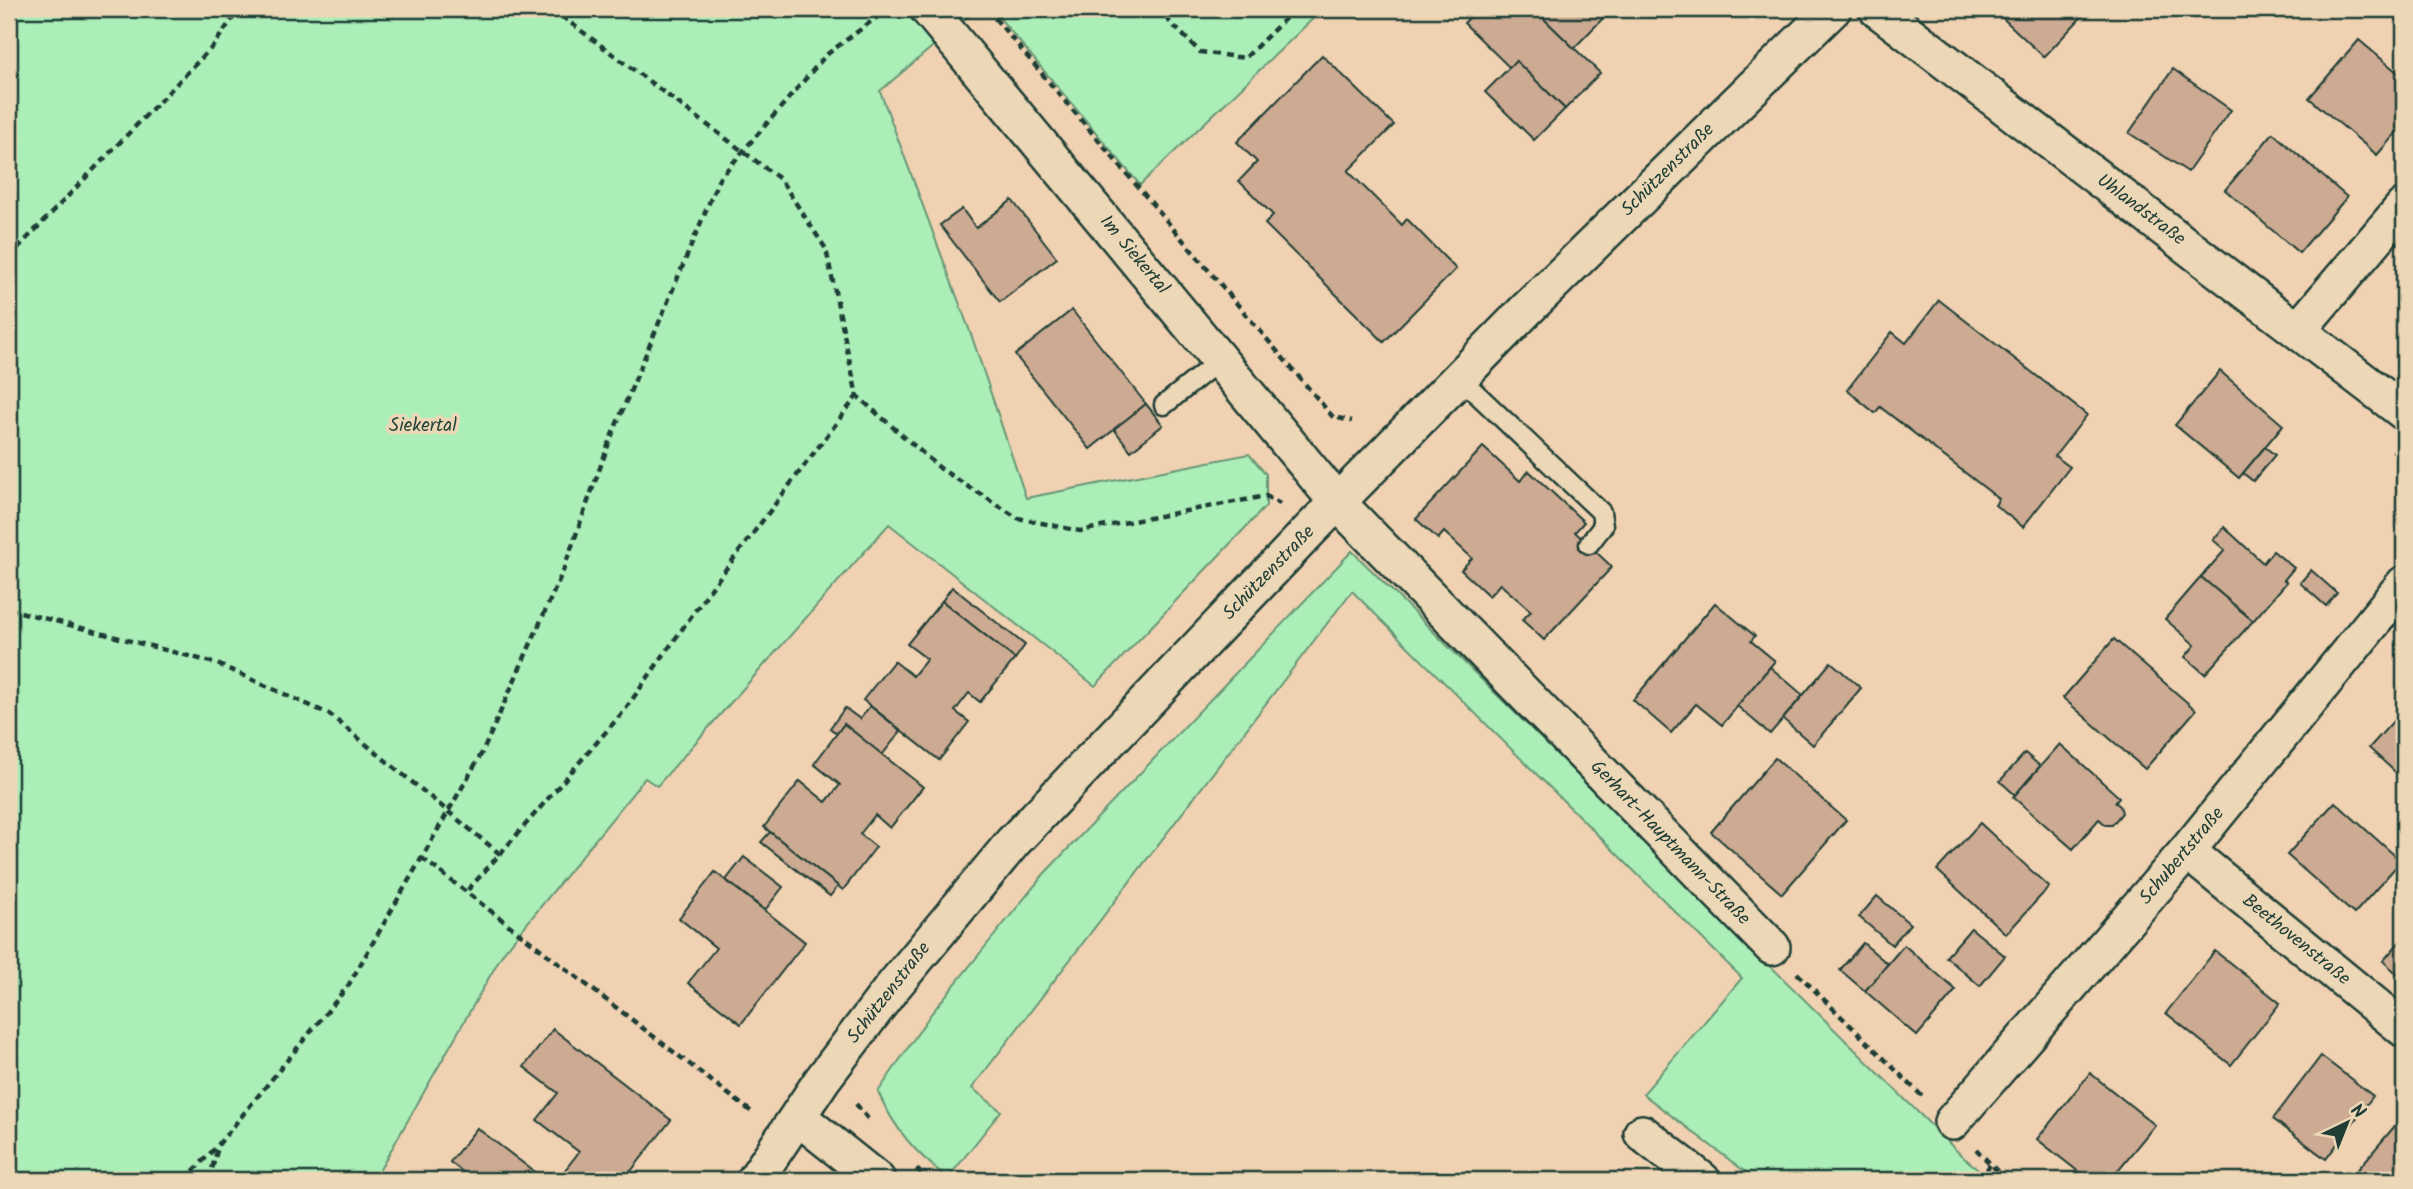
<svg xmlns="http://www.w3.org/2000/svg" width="2413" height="1189" viewBox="0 0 2413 1189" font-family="Kalam,sans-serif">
  <rect width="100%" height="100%" fill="#f0d2b2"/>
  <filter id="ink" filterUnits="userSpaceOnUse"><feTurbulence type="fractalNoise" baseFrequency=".0143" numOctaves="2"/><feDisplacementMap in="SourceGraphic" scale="14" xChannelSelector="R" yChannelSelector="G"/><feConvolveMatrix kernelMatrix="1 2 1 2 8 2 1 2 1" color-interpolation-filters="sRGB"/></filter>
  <g filter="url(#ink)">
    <!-- green -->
    <g fill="#aceeb8" stroke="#669676" stroke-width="2">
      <path d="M9 9H977L880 91 972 337 1026 498 1249 454 1266 474V506L1095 686 889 524 657 786 645 778 503 953 374 1180H9Z"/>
      <path d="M992 9H1323L1140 185Z"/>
      <path d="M1352 551 1963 1157 1992 1180H1756L1643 1094 1742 978 1352 591 972 1088 1001 1111 948 1178C916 1154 895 1130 878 1092L930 1015 1044 874Z"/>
    </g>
    <!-- building -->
    <g fill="#cdaa92" stroke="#1f3d34" stroke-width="2">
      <path d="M1478 9H1534L1600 73 1565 109 1516 61 1509 67 1464 23Z"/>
      <path d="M1534 9H1612L1574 48Z"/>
      <path d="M1993 9H2089L2044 57Z"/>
      <path d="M2359 40 2404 78V124L2377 155 2309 98Z"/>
      <path d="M1322 55 1394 125 1348 171 1402 225 1407 219 1456 269 1384 342 1265 224 1273 215 1239 181 1257 162 1237 142Z"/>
      <path d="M1516 61 1565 109 1534 140 1485 92Z"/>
      <path d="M2173 69 2231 110 2188 172 2129 133Z"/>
      <path d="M2273 133 2347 197 2299 253 2225 190Z"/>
      <path d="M1012 200 1057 258 1000 302 940 225 962 209 976 228Z"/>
      <path d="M1939 300 2087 415 2055 456 2070 467 2023 527 1995 505 1999 499 1880 407 1875 413 1847 390 1892 332 1906 343Z"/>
      <path d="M1072 310 1146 404 1090 449 1015 355Z"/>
      <path d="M2220 371 2283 425 2239 478 2175 425Z"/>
      <path d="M1146 404 1163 425 1131 451 1114 429Z"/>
      <path d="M1483 447 1520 481 1529 471 1584 522 1575 532 1612 567 1544 640 1522 620 1531 611 1500 584 1489 596 1461 570 1472 558 1444 532 1438 539 1416 519Z"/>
      <path d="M2265 447 2275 455 2253 481 2243 473Z"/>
      <path d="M2224 527 2263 563 2273 551 2294 568 2284 580 2287 582 2253 621 2201 577 2225 550 2213 540Z"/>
      <path d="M2311 570 2337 593 2326 606 2300 583Z"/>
      <path d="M2201 577 2253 621 2205 674 2185 657 2195 645 2165 619Z"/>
      <path d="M952 587 1025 645 1015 659 942 601Z"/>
      <path d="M942 601 1015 659 980 702 969 693 955 711 969 722 939 760 863 700 894 661 913 676 927 659 907 644Z"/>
      <path d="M1715 603 1755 636 1751 641 1775 661 1722 725 1696 704 1671 733 1633 700Z"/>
      <path d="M2114 639 2196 710 2145 769 2063 698Z"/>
      <path d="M1831 662 1861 688 1813 745 1783 719Z"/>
      <path d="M1770 667 1803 695 1770 734 1737 706Z"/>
      <path d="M870 706 901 731 882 755 844 724 837 734 830 728 845 708 860 719Z"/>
      <path d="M2404 709V780L2369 748Z"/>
      <path d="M844 724 923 787 890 828 875 815 868 824 860 834 876 847 843 890 764 827 800 781 826 802 840 785 814 764Z"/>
      <path d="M2060 744 2119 797 2115 802 2120 806 2122 813 2112 825H2106L2099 819 2073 849 2013 797Z"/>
      <path d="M2025 753 2040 766 2015 795 2000 781Z"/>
      <path d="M1775 758 1846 820 1782 894 1711 832Z"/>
      <path d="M2335 802 2401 861 2354 914 2287 855Z"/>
      <path d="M1980 823 2049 887 2006 934 1937 870Z"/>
      <path d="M770 832 838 886 830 896 761 842Z"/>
      <path d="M744 857 783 887 765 910 726 880Z"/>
      <path d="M715 872 805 942 741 1024 688 983 716 948 679 918Z"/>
      <path d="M1877 896 1910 924 1892 945 1859 917Z"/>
      <path d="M1971 928 2005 956 1980 986 1946 957Z"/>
      <path d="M2404 937V980L2383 961Z"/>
      <path d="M1863 943 1888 964 1865 991 1840 970Z"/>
      <path d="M1904 945 1956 990 1917 1036 1865 991Z"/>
      <path d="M2215 951 2280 1003 2231 1065 2166 1013Z"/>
      <path d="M553 1029 671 1120 624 1180H557L579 1152 537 1120 558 1093 524 1067Z"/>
      <path d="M2321 1056 2373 1096 2326 1159 2273 1119Z"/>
      <path d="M2090 1073 2155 1125 2110 1180H2089L2037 1139Z"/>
      <path d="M2399 1121 2404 1126V1180H2349Z"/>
      <path d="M477 1128 545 1180H473L450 1162Z"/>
    </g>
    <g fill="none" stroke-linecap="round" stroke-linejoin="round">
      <defs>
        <g id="service">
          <path d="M1461 379 1601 512 1603 526 1589 544"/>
          <path d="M1164 405 1221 359"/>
        </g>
        <g id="minor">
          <path d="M928 9 1338 503 1772 947"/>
          <path d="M1877 9 2404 412"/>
          <path d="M2299 329 2404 206"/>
          <path d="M2187 851 2404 1029"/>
          <path d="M798 1117 877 1180"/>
          <path d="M1952 1122 2187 851 2404 584"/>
          <path d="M1642 1133 1702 1180"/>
          <path d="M755 1180 822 1080 891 989 1013 842 1309 531 1526 310 1833 9"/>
        </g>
      </defs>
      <!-- service casing -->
      <use href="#service" stroke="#1f3d34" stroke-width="23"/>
      <!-- minor casing -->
      <use href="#minor" stroke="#1f3d34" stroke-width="40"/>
      <!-- path -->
      <g stroke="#1f3d34" stroke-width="4.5" stroke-dasharray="7 5" stroke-linecap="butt">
        <path d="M552 9 780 179 826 249 857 396 941 469 1018 518 1080 531 1266 496 1280 504"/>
        <path d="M987 9 1333 417 1352 421"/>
        <path d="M1157 9 1200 52 1245 58 1295 9"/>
        <path d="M9 257 214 45 239 9"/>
        <path d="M2393 450 2404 459"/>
        <path d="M9 609 215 663 329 714 500 854 465 893"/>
        <path d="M500 854 624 711 707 594 857 396"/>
        <path d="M422 858 753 1113"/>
        <path d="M1797 973 1923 1097"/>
        <path d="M856 1104 869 1120"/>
        <path d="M1976 1149 2006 1180"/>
        <path d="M916 1169 931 1180"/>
        <path d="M185 1180 218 1145 348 986 483 751 563 571 610 440 719 179 826 55 888 9"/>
        <path d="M209 1180 218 1147"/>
        <path d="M1980 1180 1990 1165"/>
      </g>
      <!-- service -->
      <use href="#service" stroke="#ecd7b6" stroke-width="18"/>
      <!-- minor -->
      <use href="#minor" stroke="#ecd7b6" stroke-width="35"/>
    </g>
  </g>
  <g text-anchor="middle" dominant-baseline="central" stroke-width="7" stroke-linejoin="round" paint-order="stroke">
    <!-- street labels -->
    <g font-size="19" fill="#1f3d34" stroke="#ecd7b6">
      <text transform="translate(1668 170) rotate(-45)">Schützenstraße</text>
      <text transform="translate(2141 210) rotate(37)">Uhlandstraße</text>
      <text transform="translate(1134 255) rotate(50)">Im Siekertal</text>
      <text transform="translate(1269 573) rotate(-46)">Schützenstraße</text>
      <text transform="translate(1670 843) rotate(46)">Gerhart-Hauptmann-Straße</text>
      <text transform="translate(2182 856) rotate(-50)">Schubertstraße</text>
      <text transform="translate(2296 940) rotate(39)">Beethovenstraße</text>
      <text transform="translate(889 993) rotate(-52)">Schützenstraße</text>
    </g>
    <!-- park labels -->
    <g font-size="19" fill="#26463b" stroke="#ecd7b6">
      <text x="423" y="426">Siekertal</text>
    </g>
  </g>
  <!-- margin -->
  <rect width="2413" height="1189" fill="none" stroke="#ecd7b6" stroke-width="35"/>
  <rect x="18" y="18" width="2378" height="1154" fill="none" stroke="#1f3d34" stroke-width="2.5" filter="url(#ink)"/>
  <!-- north arrow -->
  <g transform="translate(2347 1123) rotate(43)" stroke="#ecd7b6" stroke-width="5" paint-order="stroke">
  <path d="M0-5L12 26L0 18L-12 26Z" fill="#1f3d34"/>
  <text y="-10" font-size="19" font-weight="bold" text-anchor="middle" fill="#1f3d34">N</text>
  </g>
</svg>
